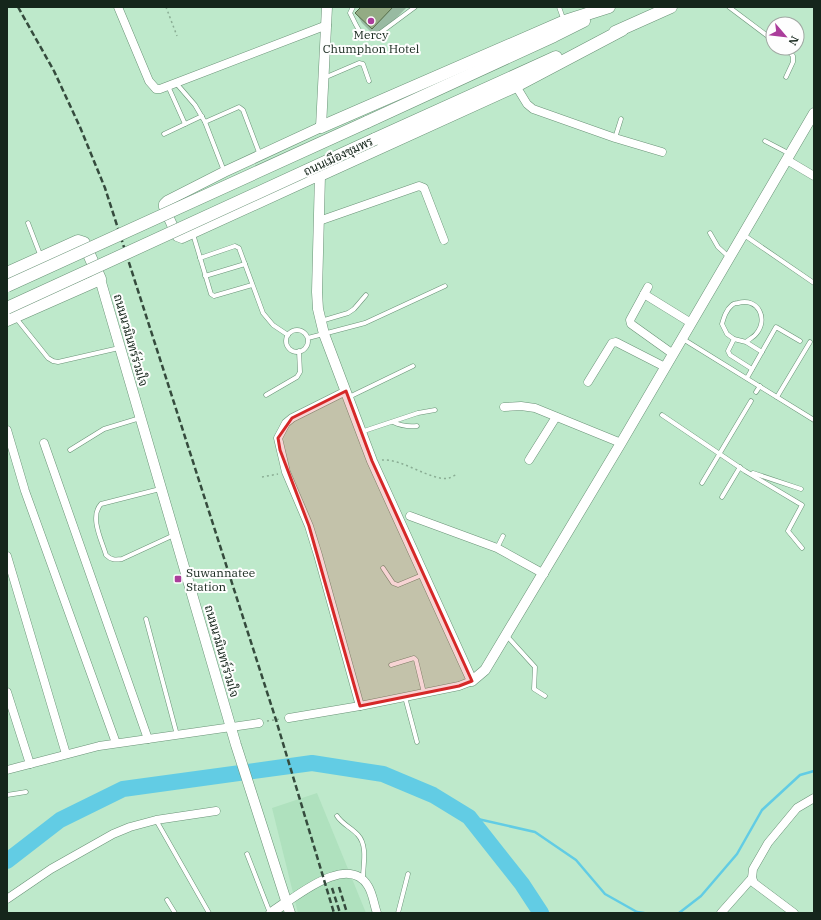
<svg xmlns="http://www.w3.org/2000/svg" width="821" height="920" viewBox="0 0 821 920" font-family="'IBM Plex Serif',Sarabun,serif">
  <rect width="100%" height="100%" fill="#bee9cb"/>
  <!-- built -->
  <path fill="#afe1be" d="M317 793 366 913H298L272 808Z"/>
  <!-- shadow -->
  <path fill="#0003" d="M363 7H407L377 38 362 23 356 13Z"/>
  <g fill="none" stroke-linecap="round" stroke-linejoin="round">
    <!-- stream -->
    <g stroke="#62cce4" stroke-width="2.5">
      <path d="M469 817 535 832 576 860 605 894 637 912 644 913"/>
      <path d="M679 913 701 896 737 854 762 810 800 775 814 771"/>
    </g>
    <!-- river -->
    <path stroke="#62cce4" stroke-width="16" d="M7 861 60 820 123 789 312 763 383 774 433 795 469 817 522 884 541 913"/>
  </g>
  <!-- building -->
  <path fill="#93ab84" stroke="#556c48" d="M361 7H393L372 29 355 13Z"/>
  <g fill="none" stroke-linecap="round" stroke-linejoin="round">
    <defs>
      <g id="service">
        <path d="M353 7 350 13C354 20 360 38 370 38 372 38 374 37 376 36L415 7"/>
        <path d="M559 7 564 21"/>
        <path d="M729 7 773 40"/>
        <path d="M785 48 793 56V62L786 77"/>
        <path d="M324 78 359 63 363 64 369 81"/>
        <path d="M176 83 195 105 205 122 224 171"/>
        <path d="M168 86 185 124"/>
        <path d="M205 122 239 107 243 110 260 155"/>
        <path d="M164 134 202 116"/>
        <path d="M615 138 621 119"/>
        <path d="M765 141 790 154"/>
        <path d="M28 223 41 257"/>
        <path d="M710 233 718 247 729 257"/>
        <path d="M193 234 211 294 214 296 252 285"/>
        <path d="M744 235 814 283"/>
        <path d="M200 258 235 246 239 248 263 313 273 325 288 335"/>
        <path d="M205 276 245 264"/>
        <path d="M16 318 48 358 53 361 58 362 119 348"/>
        <path d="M321 321 348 313 354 309 366 295"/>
        <circle cx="297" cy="341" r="11"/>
        <path d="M308 338 365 323 445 286"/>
        <path d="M683 339 814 420"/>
        <path d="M734 339 728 351 730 355 752 369"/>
        <path d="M746 342C749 339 754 337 756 334 769 319 758 297 738 303 736 303 733 304 732 305 726 310 724 317 722 324L727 334 734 339 746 342 762 352"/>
        <path d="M747 378 776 327 800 341"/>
        <path d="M756 392 760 386"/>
        <path d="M266 395 297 377 300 372 299 351"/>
        <path d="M349 397 413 366"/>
        <path d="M777 397 810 342"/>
        <path d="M662 415 745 471 802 505 788 531 802 548"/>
        <path d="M393 422C401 426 407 427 417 426"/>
        <path d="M361 432 418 413 435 410"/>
        <path d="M70 450 104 429 140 418"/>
        <path d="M753 473 801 489"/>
        <path d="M702 483 751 401"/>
        <path d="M160 489 101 504C89 517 102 541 106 555 111 560 115 560 122 559L174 535"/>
        <path d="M722 497 740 467"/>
        <path d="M497 548 503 536"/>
        <path d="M383 568 393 583 398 585 422 575"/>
        <path d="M146 619 177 735"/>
        <path d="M506 635 535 667 534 689 545 696"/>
        <path d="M391 665 414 658 416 660 424 693"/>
        <path d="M405 697 417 742"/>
        <path d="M7 795 26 792"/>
        <path d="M337 816C343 825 351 827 358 835 368 846 363 865 363 878"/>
        <path d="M156 820 209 913"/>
        <path d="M247 854 270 913"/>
        <path d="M167 900 175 913"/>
        <path d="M398 913 408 874"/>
      </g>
      <g id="minor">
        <path d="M118 7 149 81 156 89H160L327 25"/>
        <path d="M516 86 527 104 533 109 615 138 662 152"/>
        <path d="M787 160 814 176"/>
        <path d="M319 221 419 186 424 188 444 240"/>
        <path d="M648 287 630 320 631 324 673 354"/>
        <path d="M644 294 691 323"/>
        <path d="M588 382 612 343 616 342 665 367"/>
        <path d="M346 391 292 418 286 423 278 438 286 472 309 526 318 555 360 706"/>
        <path d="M504 407 521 406 535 408 621 443"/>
        <path d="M7 430 25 491 116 743"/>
        <path d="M44 443 148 739"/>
        <path d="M529 460 556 417"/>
        <path d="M410 516 497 548 544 574"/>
        <path d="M7 556 66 754"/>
        <path d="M7 692 30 764"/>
        <path d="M289 718 360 706 459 686 472 681"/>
        <path d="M7 770 99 746 259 723"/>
        <path d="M7 899 51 869 113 834 130 827 156 820 216 811"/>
        <path d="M287 902C306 889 350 856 368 886 373 894 374 905 377 913"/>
        <path d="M721 913 752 878"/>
        <path d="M794 913 754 883 752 878 753 869 768 843 797 808 814 798"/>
      </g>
      <g id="tertiary">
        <path d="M327 7 321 127 224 172 167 201 164 204V207L177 236 182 238 320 175 317 292 318 309 324 334 372 461 472 681 485 670 621 443 814 113"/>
        <path d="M100 279 236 745 290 913"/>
        <path d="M271 913 287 902"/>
      </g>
      <g id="secondary">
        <path d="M615 32 671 7"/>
        <path d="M367 122 554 36 584 21"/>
        <path d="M321 127 565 21 609 7"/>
        <path d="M375 139 556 57"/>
        <path d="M320 175 516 86 622 30"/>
        <path d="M7 273 78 241 84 243 100 279 7 320"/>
      </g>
    </defs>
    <!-- service casing -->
    <use href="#service" stroke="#6a9377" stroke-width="5"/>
    <!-- minor casing -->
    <use href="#minor" stroke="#6a9377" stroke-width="9"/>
    <!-- tertiary casing -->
    <use href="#tertiary" stroke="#6a9377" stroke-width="11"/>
    <!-- secondary casing -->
    <use href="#secondary" stroke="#6a9377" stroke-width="13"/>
    <!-- path -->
    <g stroke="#8aad94" stroke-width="1.5" stroke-dasharray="2 3" stroke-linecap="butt">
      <path d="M166 7 177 36"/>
      <path d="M382 460C402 458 432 482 449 478 452 477 455 475 458 474"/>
      <path d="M262 477 278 474"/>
      <path d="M267 721 281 719"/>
    </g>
    <!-- service -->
    <use href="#service" stroke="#fff" stroke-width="4"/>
    <!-- minor -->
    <use href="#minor" stroke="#fff" stroke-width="8"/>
    <!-- tertiary -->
    <use href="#tertiary" stroke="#fff" stroke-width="10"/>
    <!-- secondary -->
    <use href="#secondary" stroke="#fff" stroke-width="12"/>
    <!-- rail -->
    <g stroke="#354b3d" stroke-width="2.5" stroke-dasharray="6 3" stroke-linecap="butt">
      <path d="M18 7 54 71 80 127 105 188 276 720 334 913"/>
      <path d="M339 887 347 913"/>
      <path d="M332 888 340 913"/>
    </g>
    <defs>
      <g id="secondary-bridge">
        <path d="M7 286 367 122"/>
        <path d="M7 308 375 139"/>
      </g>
    </defs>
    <!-- secondary-bridge casing -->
    <use href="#secondary-bridge" stroke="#6a9377" stroke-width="13" stroke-linecap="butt"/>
    <!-- secondary-bridge -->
    <use href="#secondary-bridge" stroke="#fff" stroke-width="12"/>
  </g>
  <!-- marked area -->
  <path fill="#d62828" fill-opacity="0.2" stroke="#d62828" stroke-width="3" stroke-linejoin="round" d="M346 391 372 461 472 681 459 686 360 706 309 526 280 450 278 438 292 418Z"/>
  <!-- markers -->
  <g fill="#ab3d9b" stroke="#fefefe" stroke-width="1.5">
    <circle cx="371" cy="21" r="4"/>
    <rect x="174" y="575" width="8" height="8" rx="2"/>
  </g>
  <g text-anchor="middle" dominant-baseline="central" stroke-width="4" stroke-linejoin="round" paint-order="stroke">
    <!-- poi labels -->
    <g font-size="12" fill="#15261b" stroke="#fefefe">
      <text x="371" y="34">Mercy<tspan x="371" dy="14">Chumphon Hotel</tspan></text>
      <text x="186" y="572" text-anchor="start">Suwannatee<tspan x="186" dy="14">Station</tspan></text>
    </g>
    <!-- street labels -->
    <g font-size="12" fill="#15261b" stroke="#fefefe">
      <text transform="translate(338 156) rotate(-25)">ถนนเมืองชุมพร</text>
      <text transform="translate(131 340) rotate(74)">ถนนนวมินทร์ร่วมใจ</text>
      <text transform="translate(222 651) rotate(74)">ถนนนวมินทร์ร่วมใจ</text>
    </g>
  </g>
  <!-- border -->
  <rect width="821" height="920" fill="none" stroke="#15261b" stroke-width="16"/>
  <!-- north arrow -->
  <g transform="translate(785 36) rotate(118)"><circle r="19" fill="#fefefe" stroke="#a1a8a3"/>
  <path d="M0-3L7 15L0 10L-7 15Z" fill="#ab3d9b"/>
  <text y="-6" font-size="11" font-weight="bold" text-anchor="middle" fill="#15261b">N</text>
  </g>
</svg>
